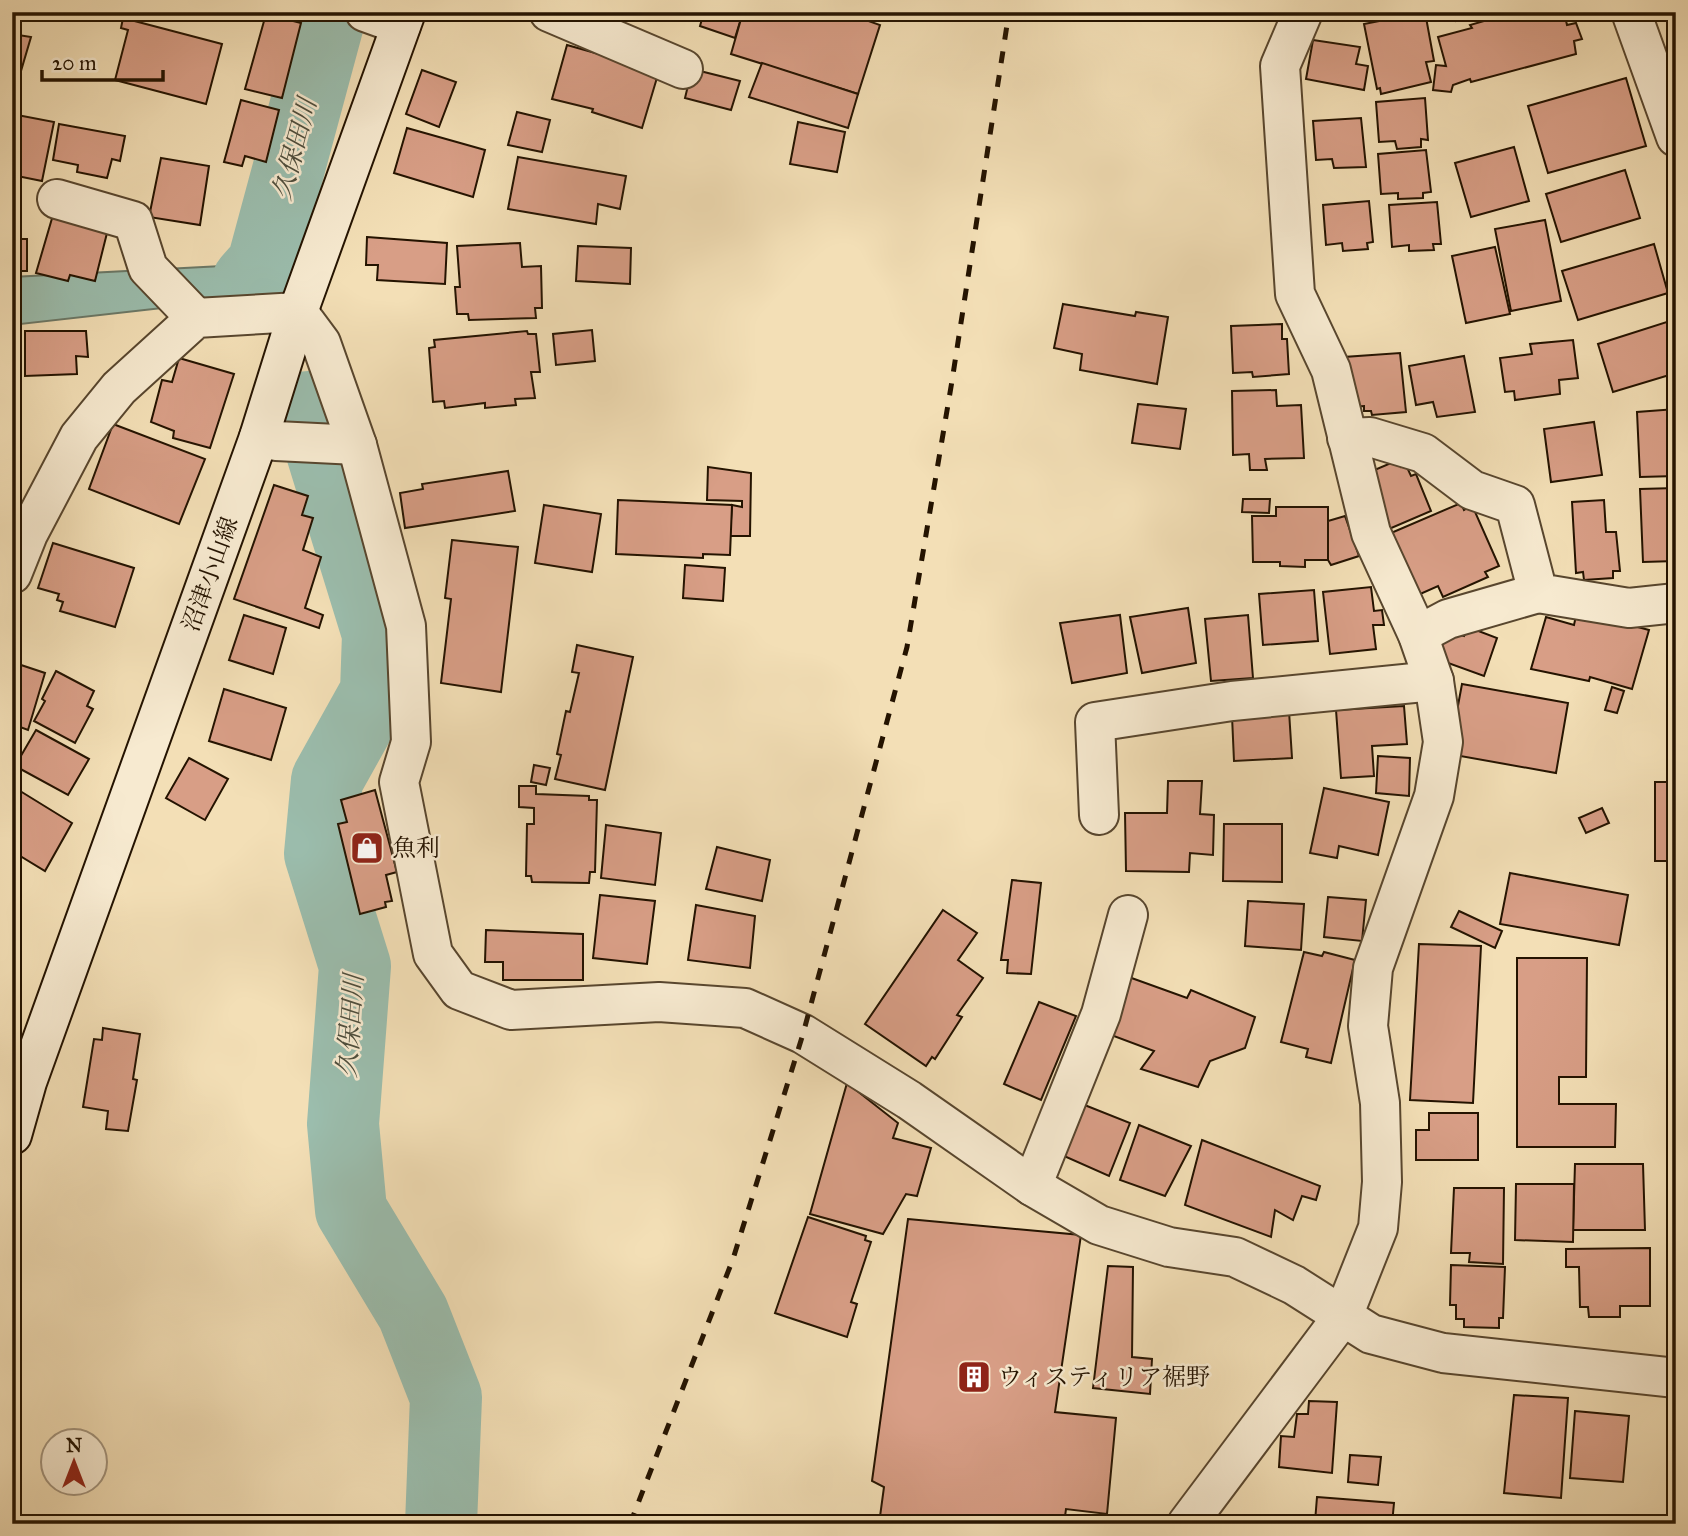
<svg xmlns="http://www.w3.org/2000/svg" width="1688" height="1536" viewBox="0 0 1688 1536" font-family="'IM FELL Great Primer','Noto Serif JP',serif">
  <rect width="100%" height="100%" fill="#f3dfb6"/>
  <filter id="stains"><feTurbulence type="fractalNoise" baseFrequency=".00286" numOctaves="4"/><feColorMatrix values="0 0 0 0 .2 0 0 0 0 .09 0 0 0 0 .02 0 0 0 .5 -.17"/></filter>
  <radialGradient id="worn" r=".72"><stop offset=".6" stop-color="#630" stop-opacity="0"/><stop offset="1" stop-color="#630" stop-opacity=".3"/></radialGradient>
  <!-- water -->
  <path fill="#9bbdad" stroke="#6b7968" stroke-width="2" d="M263 264 233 300 12 325V277Z"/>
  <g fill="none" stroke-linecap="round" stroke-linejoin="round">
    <!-- river -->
    <g stroke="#9bbdad" stroke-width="72">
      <path d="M248 281 263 264 331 12"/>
      <path d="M308 407 378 634 376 692 327 780 320 854 355 966 343 1124 351 1210 413 1313 446 1397 441 1524"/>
    </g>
  </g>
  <!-- building -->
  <g fill="#d89e86" stroke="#241300" stroke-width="2">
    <path d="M704 12H743L735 38 700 26Z"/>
    <path d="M743 12H843L880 25 858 94 731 54Z"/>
    <path d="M1425 12 1434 61 1426 62 1431 82 1381 94 1380 88 1377 89 1364 24Z"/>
    <path d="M1452 12H1475L1456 21Z"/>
    <path d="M1515 12H1564L1567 25 1576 23 1582 39 1574 41 1576 54 1471 82 1470 79 1453 85 1451 92 1433 90 1436 65 1446 66 1438 37 1472 28 1470 25Z"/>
    <path d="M266 14 301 23 282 98 245 89Z"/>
    <path d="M123 18 222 44 206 104 115 80 128 30 121 28Z"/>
    <path d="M12 34 31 37 18 81 12 80Z"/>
    <path d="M1313 40 1360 47 1356 64 1368 66 1364 90 1306 79Z"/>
    <path d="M567 45 659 71 642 128 592 112 593 109 552 99Z"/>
    <path d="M762 63 858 94 848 128 749 97Z"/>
    <path d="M692 69 740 81 731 110 685 98Z"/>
    <path d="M422 70 456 82 439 127 406 114Z"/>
    <path d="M1626 78 1646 146 1548 173 1528 106Z"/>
    <path d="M1425 98 1428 140 1421 139V147L1397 149 1395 141 1379 142 1376 102Z"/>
    <path d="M241 100 279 110 266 162 245 156 242 166 224 162Z"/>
    <path d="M517 112 550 120 542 152 508 145Z"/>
    <path d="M12 114 54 122 42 181 12 175Z"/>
    <path d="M1361 118 1366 167 1334 168 1332 159 1316 160 1313 121Z"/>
    <path d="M798 122 845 132 837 172 790 164Z"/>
    <path d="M59 124 125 136 120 161 112 159 107 178 77 172 78 165 53 160Z"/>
    <path d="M407 128 485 150 473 197 394 173Z"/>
    <path d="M1514 147 1529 201 1471 217 1455 163Z"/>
    <path d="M1426 150 1431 192 1423 193V198L1398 199V193L1381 194 1378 154Z"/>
    <path d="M518 157 626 176 620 209 598 204 596 224 508 209Z"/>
    <path d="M161 158 209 166 200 225 149 217Z"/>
    <path d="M1625 170 1640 218 1561 242 1546 194Z"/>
    <path d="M1369 201 1373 242 1367 243 1368 249 1343 251 1342 243 1326 245 1323 205Z"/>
    <path d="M1437 202 1441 244H1433L1434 250 1409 251V245L1392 247 1389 205Z"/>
    <path d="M12 210H17V239H27V271H12Z"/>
    <path d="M53 215 108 229 95 281 70 275 68 281 36 273Z"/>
    <path d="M1545 220 1561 301 1511 311 1495 229Z"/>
    <path d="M367 237 447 243 445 284 377 280 378 265H366Z"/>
    <path d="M520 243 522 267 541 266 542 308H535L536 318 469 320 468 314H457L455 287H460L457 246Z"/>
    <path d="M1654 244 1668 293 1578 320 1562 271Z"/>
    <path d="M578 246 631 248 630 284 576 281Z"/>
    <path d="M1495 247 1510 314 1466 323 1452 256Z"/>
    <path d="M1063 304 1135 316 1136 312 1168 317 1157 384 1080 370 1082 354 1054 348Z"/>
    <path d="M1676 319V373L1613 392 1598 344Z"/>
    <path d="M1282 324V339H1287L1289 374 1253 377 1252 372 1233 373 1231 326Z"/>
    <path d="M592 330 595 361 556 365 553 334Z"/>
    <path d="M25 331H86L88 357 76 356 77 374 25 376Z"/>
    <path d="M527 331 528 334H536L540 372H531L535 398 515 399 516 405 485 408V403L445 408 444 401 433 402 429 348 435 347 434 340Z"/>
    <path d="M1573 340 1578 378 1559 380 1560 394 1515 400 1514 391 1505 392 1500 358 1532 354 1530 344Z"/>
    <path d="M1400 353 1406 412 1372 415 1371 411H1364V406L1347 407 1344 357Z"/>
    <path d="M1464 356 1475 412 1437 417 1433 402 1416 405 1409 366Z"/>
    <path d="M179 358 234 374 210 448 173 438 174 431 151 422 162 380 172 382Z"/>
    <path d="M1276 390 1277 406 1301 405 1304 458 1265 459 1267 470H1250L1249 454 1233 455 1232 391Z"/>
    <path d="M1138 404 1186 409 1180 449 1132 443Z"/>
    <path d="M1676 409V476L1640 477 1637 412Z"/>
    <path d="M1594 422 1602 475 1551 482 1544 429Z"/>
    <path d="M113 424 205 459 179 524 89 489Z"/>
    <rect x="12" y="431" width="9" height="48"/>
    <path d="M1398 460 1401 467 1406 465 1411 476 1416 474 1431 511 1389 529 1358 477Z"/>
    <path d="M708 467 751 473 750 536H730L732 505 742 507V501L707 500Z"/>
    <path d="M508 471 515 511 405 528 400 493 423 489 422 484Z"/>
    <path d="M274 485 308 496 302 515 313 518 303 550 321 557 305 608 323 615 319 628 234 599Z"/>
    <path d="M1676 488V561L1643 562 1640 489Z"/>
    <path d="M1243 499H1270L1269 513 1242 512Z"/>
    <path d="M618 500 732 505 730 555 703 554V558L616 554Z"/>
    <path d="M1604 500 1606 532H1616L1620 571H1613V578L1584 580 1583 572 1576 573 1572 502Z"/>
    <path d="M1461 503 1464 510 1472 505 1499 566 1485 572 1488 577 1443 597 1438 586 1418 595 1384 536Z"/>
    <path d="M544 505 601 514 592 572 535 563Z"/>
    <path d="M1276 507H1328V560H1305V567L1280 566V562H1253L1252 516H1276Z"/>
    <path d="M1345 516 1359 556 1331 565 1328 560V521Z"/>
    <path d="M452 540 518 547 501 692 441 683 451 599 445 598Z"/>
    <path d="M53 543 134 568 115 627 60 611 63 602 57 600 59 594 38 588Z"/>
    <path d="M685 565 725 568 723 601 683 598Z"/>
    <path d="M1371 587 1374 611 1382 610 1384 625H1373L1376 649 1330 654 1323 592Z"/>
    <path d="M1314 590 1318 641 1263 645 1259 594Z"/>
    <path d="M1188 608 1196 663 1142 673 1130 617Z"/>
    <path d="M1577 611 1649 630 1632 689 1590 677 1589 681 1531 669 1546 617 1574 625Z"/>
    <path d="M244 615 286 628 273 674 229 660Z"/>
    <path d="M1120 615 1127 673 1072 683 1060 623Z"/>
    <path d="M1248 615 1253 678 1211 681 1205 619Z"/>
    <path d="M1468 627 1497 638 1484 676 1437 659 1429 641 1453 632 1464 636Z"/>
    <path d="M577 645 633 657 605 790 555 779 561 755 557 754 566 711 570 712 579 673 572 672Z"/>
    <path d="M12 662 45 673 28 730 12 724Z"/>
    <path d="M56 671 94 691 87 706 93 709 75 743 34 721 45 701 42 699Z"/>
    <path d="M1462 684 1568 703 1556 773 1449 754Z"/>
    <path d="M1612 687 1624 691 1617 713 1605 710Z"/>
    <path d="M224 689 286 708 271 760 209 741Z"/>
    <path d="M1404 706 1407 744 1372 746 1374 776 1341 778 1336 710Z"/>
    <path d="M1289 711 1292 758 1234 761 1232 716Z"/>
    <path d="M36 730 89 759 68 795 15 766Z"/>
    <path d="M1378 756 1410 758 1409 796 1376 793Z"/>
    <path d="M189 758 228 779 205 820 166 798Z"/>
    <path d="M534 765 550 768 546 785 531 782Z"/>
    <path d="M1168 781H1202L1200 814 1214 815 1213 855 1190 853 1189 872 1126 871 1125 813H1167Z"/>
    <rect x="1655" y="782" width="21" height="79"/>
    <path d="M12 786 72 823 45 871 12 851Z"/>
    <path d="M519 786H536V794L589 796V800H597L595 872H590L589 883 532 882 531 876H526L527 824H534V808L519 807Z"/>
    <path d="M1324 788 1389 802 1378 855 1339 846 1337 858 1310 853Z"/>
    <path d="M375 790 397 872 386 875 392 901 385 902 386 907 360 914 338 824 347 822 341 800Z"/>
    <path d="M1602 808 1609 823 1586 833 1579 818Z"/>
    <path d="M1224 824H1282V882L1223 881Z"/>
    <path d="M606 825 661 833 655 885 601 878Z"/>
    <path d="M717 847 770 860 762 901 706 889Z"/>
    <path d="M1510 873 1628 895 1619 945 1500 924Z"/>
    <path d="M1012 880 1041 883 1031 974 1007 973 1008 960H1001Z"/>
    <path d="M600 895 655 901 647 964 593 958Z"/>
    <path d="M1328 897 1366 900 1362 941 1324 937Z"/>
    <path d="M1248 901 1304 904 1301 950 1245 946Z"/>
    <path d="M696 905 755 916 750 968 688 960Z"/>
    <path d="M943 910 977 933 958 960 983 978 957 1015 962 1017 935 1059 932 1057 926 1066 865 1024Z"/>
    <path d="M1459 911 1502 931 1495 948 1451 927Z"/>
    <path d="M486 930 583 934V980H503V962H485Z"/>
    <path d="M1419 944 1481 946 1473 1103 1410 1100Z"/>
    <path d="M1304 952 1322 956 1324 952 1355 960 1331 1063 1306 1057 1308 1049 1281 1042Z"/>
    <path d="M1517 958H1587L1586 1077H1559V1104H1616L1615 1147H1517Z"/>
    <path d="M1126 976 1187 998 1191 990 1255 1017 1245 1048 1210 1061 1198 1087 1141 1069 1154 1051 1103 1032Z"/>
    <path d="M1039 1002 1076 1016 1041 1100 1004 1084Z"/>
    <path d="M103 1028 140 1034 133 1079 137 1080 128 1131 106 1129 108 1111 83 1107 94 1039 102 1040Z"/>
    <path d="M847 1083 898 1123 893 1138 931 1148 917 1196 906 1194 883 1234 810 1214Z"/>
    <path d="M1077 1102 1130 1123 1109 1176 1055 1152Z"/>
    <path d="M1429 1113H1478V1160H1416V1130H1429Z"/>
    <path d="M1139 1125 1191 1146 1165 1196 1120 1180Z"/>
    <path d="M1202 1140 1320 1186 1316 1200 1302 1196 1293 1220 1275 1210 1271 1237 1185 1205Z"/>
    <path d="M1575 1164H1643L1645 1230H1573Z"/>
    <path d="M1516 1184H1574L1573 1242 1515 1240Z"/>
    <path d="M1454 1188H1504L1503 1264 1469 1262 1470 1253H1451Z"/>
    <path d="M808 1217 866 1236 865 1240 871 1242 851 1302 857 1304 847 1337 775 1313Z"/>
    <path d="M908 1219 1081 1235 1055 1412 1116 1418 1107 1514 1066 1509 1064 1524H879L884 1487 872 1481Z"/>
    <rect x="1673" y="1239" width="3" height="85"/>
    <path d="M1650 1248V1306H1620V1317H1589L1588 1307H1580L1579 1267H1566V1249Z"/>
    <path d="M1451 1265 1505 1267 1503 1318H1499V1328L1464 1327V1319H1456V1305H1450Z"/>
    <path d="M1108 1266 1133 1267 1132 1357 1152 1359 1150 1394 1093 1388Z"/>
    <path d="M1514 1395 1568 1398 1561 1498 1504 1493Z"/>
    <path d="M1309 1401 1337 1402 1332 1473 1279 1467 1281 1436 1294 1437 1297 1414H1308Z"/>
    <path d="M1575 1411 1629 1416 1623 1482 1570 1478Z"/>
    <path d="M1350 1455 1381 1457 1378 1485 1348 1482Z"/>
    <path d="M1317 1497 1394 1503 1392 1524H1259V1517L1315 1522Z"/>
    <path d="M341 1516 343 1524H313L312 1521Z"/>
  </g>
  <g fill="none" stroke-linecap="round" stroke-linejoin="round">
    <defs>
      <g id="minor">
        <path d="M365 12 401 25"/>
        <path d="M549 12 683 69"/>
        <path d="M1631 12 1676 137"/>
        <path d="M57 199 133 221 148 268 196 318"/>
        <path d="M259 437 276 441 357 445"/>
        <path d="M1347 438 1370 437 1423 453 1472 490 1515 505 1538 593 1629 608 1676 603"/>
        <path d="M12 574 28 534 79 437 119 388 196 318 298 312 321 343 357 445 406 626 411 742 399 782 433 954 459 990 511 1010 659 1002 745 1008 803 1034 909 1100 1032 1186 1099 1225 1169 1247 1235 1257 1294 1285 1371 1334 1443 1353 1676 1378"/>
        <path d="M1418 635 1448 619 1538 593"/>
        <path d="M1099 815 1095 722 1232 701 1434 681"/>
        <path d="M1032 1186 1101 1014 1128 915"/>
        <path d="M1187 1524 1343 1316 1378 1228 1382 1182 1380 1103 1368 1026 1373 968 1434 796 1443 742 1434 681 1418 635 1371 533 1331 370 1295 294 1280 66 1303 12"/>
      </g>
      <path id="secondary" d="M12 1135 27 1082 259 437 298 312 406 12"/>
    </defs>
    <!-- minor casing -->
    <use href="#minor" stroke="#58462e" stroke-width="42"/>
    <!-- secondary casing -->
    <use href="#secondary" stroke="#241300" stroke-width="42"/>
    <!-- minor -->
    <use href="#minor" stroke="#f7ead0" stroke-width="38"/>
    <!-- secondary -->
    <use href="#secondary" stroke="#f7ead0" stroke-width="38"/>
    <!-- rail -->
    <path stroke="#241300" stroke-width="5" stroke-dasharray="12 12" stroke-linecap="butt" d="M630 1524 733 1259 803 1034 907 647 952 381 1009 12"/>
  </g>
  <!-- icons -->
  <defs>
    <symbol id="shop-square" viewBox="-11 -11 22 22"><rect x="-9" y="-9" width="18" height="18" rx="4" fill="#8f2418" stroke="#f7ead0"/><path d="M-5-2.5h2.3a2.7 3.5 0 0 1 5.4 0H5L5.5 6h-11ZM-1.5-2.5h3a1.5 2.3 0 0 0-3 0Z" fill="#fff"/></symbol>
    <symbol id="building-square" viewBox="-11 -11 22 22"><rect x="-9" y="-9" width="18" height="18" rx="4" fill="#8f2418" stroke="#f7ead0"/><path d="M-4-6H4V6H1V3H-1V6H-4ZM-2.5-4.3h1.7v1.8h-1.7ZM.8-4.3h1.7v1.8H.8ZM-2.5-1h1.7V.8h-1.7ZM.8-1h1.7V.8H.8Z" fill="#fff"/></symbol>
  </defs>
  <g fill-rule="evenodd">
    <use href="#shop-square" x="348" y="829" width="38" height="38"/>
    <use href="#building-square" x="955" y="1358" width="38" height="38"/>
  </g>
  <g text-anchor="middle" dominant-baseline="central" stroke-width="5" stroke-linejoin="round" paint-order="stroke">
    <!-- street labels -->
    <g font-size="24" fill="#241300" stroke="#f7ead0">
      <text transform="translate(210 574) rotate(-70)">沼津小山線</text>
    </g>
    <!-- poi labels -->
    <g font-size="24" fill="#241300" stroke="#f7ead0" text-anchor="start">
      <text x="392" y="848">魚利</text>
      <text x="998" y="1377">ウィスティリア裾野</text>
    </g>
    <!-- water labels -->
    <g font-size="26" font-style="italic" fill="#4e4e3d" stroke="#f7ead0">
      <text transform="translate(294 149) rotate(-75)">久保田川</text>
      <text transform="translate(350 1026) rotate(-86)">久保田川</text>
    </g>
  </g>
  <!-- margin -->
  <rect width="1688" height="1536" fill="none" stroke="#f3dfb6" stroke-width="42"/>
  <rect x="14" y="14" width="1660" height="1508" fill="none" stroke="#241300" stroke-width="3.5"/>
  <rect x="21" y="21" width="1646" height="1494" fill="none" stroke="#241300" stroke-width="2"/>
  <!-- north arrow -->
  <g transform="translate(74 1462)"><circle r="33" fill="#f7ead0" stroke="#a3947d" stroke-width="2"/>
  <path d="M0-5L12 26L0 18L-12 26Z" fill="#8f2418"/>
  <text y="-10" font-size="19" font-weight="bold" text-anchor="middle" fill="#241300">N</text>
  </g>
  <!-- scale -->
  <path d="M42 70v10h121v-10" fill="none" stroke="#241300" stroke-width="3.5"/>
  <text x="52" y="70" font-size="21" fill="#241300" stroke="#f7ead0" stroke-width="5" paint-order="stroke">20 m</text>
  <rect width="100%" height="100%" filter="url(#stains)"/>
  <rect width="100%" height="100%" fill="url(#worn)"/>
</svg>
